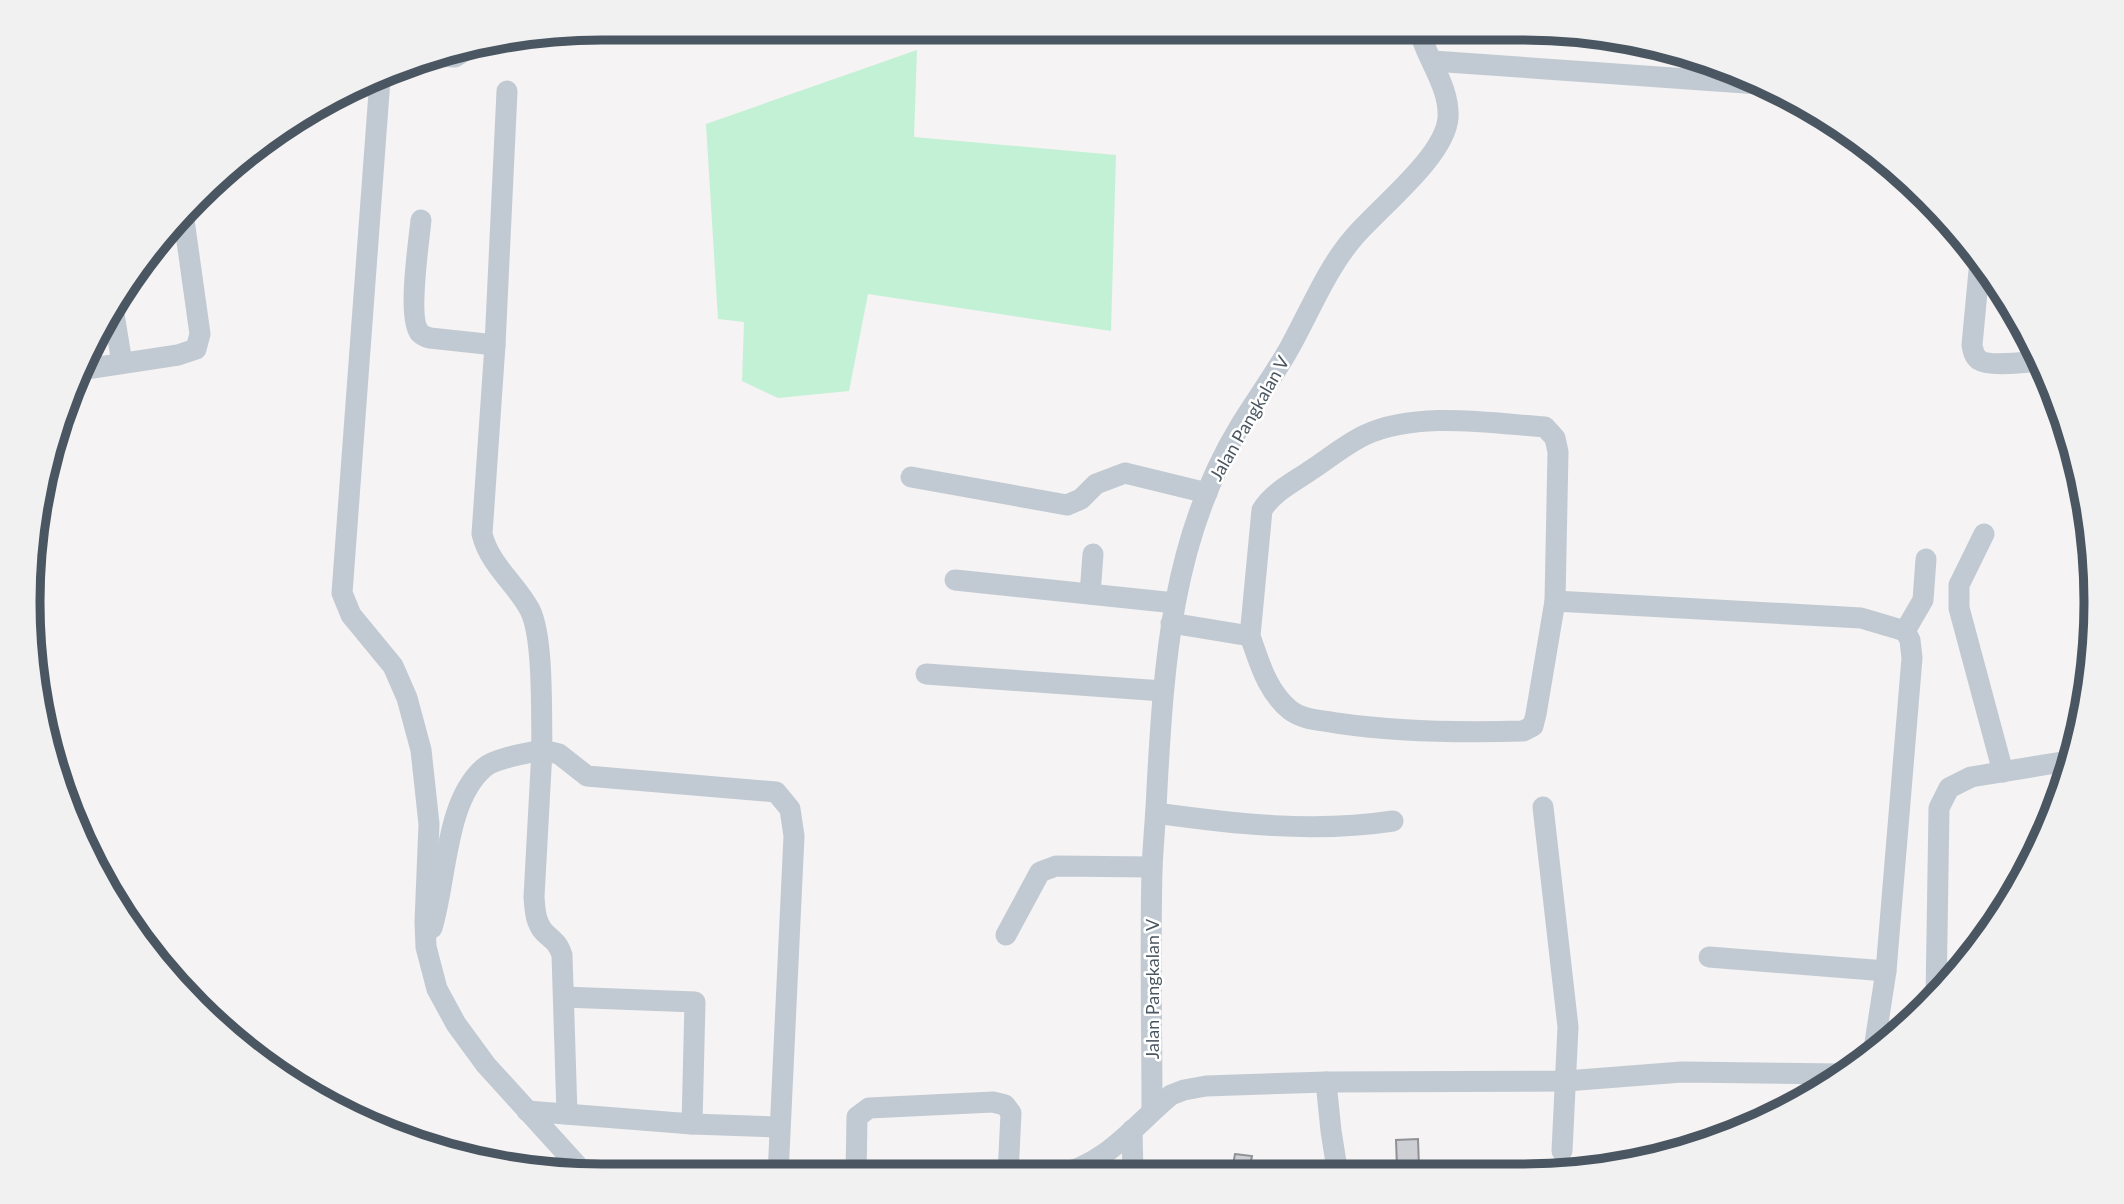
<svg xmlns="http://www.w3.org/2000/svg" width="2124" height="1204" viewBox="0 0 2124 1204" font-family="Lato,sans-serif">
  <rect width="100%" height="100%" fill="#f5f3f3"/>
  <!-- green -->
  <path fill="#c3f1d5" d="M917 50 914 137 1116 155 1111 331 868 294 849 391 778 398 742 381 744 322 718 319 706 124Z"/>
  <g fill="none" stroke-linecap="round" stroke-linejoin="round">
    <!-- minor -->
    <g stroke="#c1cad2" stroke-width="21">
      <path d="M435 56 455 57 466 50"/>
      <path d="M1433 61 1759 84"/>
      <path d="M380 79 342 593 351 615 393 666 407 698 421 750 429 824 425 922 426 947 437 989 456 1024 486 1065 586 1175"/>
      <path d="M421 220C419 241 407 319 420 333 423 336 426 337 430 338L495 345"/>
      <path d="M1980 260 1972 345C1973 351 1974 356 1979 360 1989 367 2027 362 2041 361"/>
      <path d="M113 308 122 363"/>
      <path d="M86 369 178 355 196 349 200 334 184 220"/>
      <path d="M911 477 1067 505 1081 499 1096 484 1125 473 1207 493"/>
      <path d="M1984 534 1959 585V608L2003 772"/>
      <path d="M955 580 1175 603"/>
      <path d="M1090 594 1093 554"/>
      <path d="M1555 601 1861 618 1905 631 1910 640 1912 658 1886 971 1874 1049"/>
      <path d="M1171 623 1250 636C1260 664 1267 691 1290 710 1303 720 1321 720 1336 723 1399 732 1460 733 1523 731L1533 726 1536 714 1555 601 1558 452 1555 438 1545 427C1489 423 1417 411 1365 435 1346 444 1328 459 1311 470 1294 482 1273 492 1262 510L1250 636"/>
      <path d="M1905 631 1923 600 1926 559"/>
      <path d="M926 674 1163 691"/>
      <path d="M1543 807 1568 1027 1562 1151"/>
      <path d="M1156 813C1234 824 1314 833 1393 821"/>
      <path d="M432 928C447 879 445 800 485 767 496 758 528 753 542 750 541 716 544 638 530 610 516 583 490 566 482 534L495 345 507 91"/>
      <path d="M1006 935 1040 872 1056 866 1152 867"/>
      <path d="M1709 957 1886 971"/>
      <path d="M1936 998 1939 808 1949 788 1971 777 2062 762"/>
      <path d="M1326 1082 1331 1131 1338 1175"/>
      <path d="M527 1111 692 1124 695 1002 564 997"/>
      <path d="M1152 1111C1152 1031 1150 950 1152 870 1153 843 1156 816 1157 788 1164 661 1172 538 1240 426 1256 400 1275 374 1290 347 1310 311 1328 266 1355 236 1381 206 1445 156 1448 118 1450 86 1426 59 1419 29"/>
      <path d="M567 1114 562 955C557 941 553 941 544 932 535 922 535 909 534 897L542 750 559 754 587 776 776 792 790 809 794 836 778 1175"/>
      <path d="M692 1124 778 1127"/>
      <path d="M1132 1130 1133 1175"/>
      <path d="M856 1175 857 1117 869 1108 993 1102 1005 1105 1011 1113 1008 1175"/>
      <path d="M1056 1175C1105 1166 1135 1125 1171 1095L1184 1090 1206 1086 1326 1082 1566 1081 1682 1072 1841 1074"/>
    </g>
  </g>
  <!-- wall -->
  <path fill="#b0b2b7" d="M1418 1139 1419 1175H1397L1396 1140Z"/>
  <!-- building -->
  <g fill="#cdcfd5" stroke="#909195" stroke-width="2">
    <path d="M1418 1139 1419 1167 1397 1168 1396 1140Z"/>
    <path d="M1235 1154 1252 1156 1250 1166 1274 1168V1175H1214L1215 1163 1233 1165Z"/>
  </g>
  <g text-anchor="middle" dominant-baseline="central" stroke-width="5" stroke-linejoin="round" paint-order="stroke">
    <!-- street labels -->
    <g font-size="18" fill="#4a5661" stroke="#fff">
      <text transform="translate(1249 418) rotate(-60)">Jalan Pangkalan V</text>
      <text transform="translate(1152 989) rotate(-90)">Jalan Pangkalan V</text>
    </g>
  </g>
  <!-- crop -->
  <path d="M0 0H2124V1204H0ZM602 40H1522A562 562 0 0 1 2084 602V602A562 562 0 0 1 1522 1164H602A562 562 0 0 1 40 602V602A562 562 0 0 1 602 40Z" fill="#f1f1f2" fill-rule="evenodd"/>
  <path fill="none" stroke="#4a5661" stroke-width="9" d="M602 40H1522A562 562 0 0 1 2084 602V602A562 562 0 0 1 1522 1164H602A562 562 0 0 1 40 602V602A562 562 0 0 1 602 40Z"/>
</svg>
